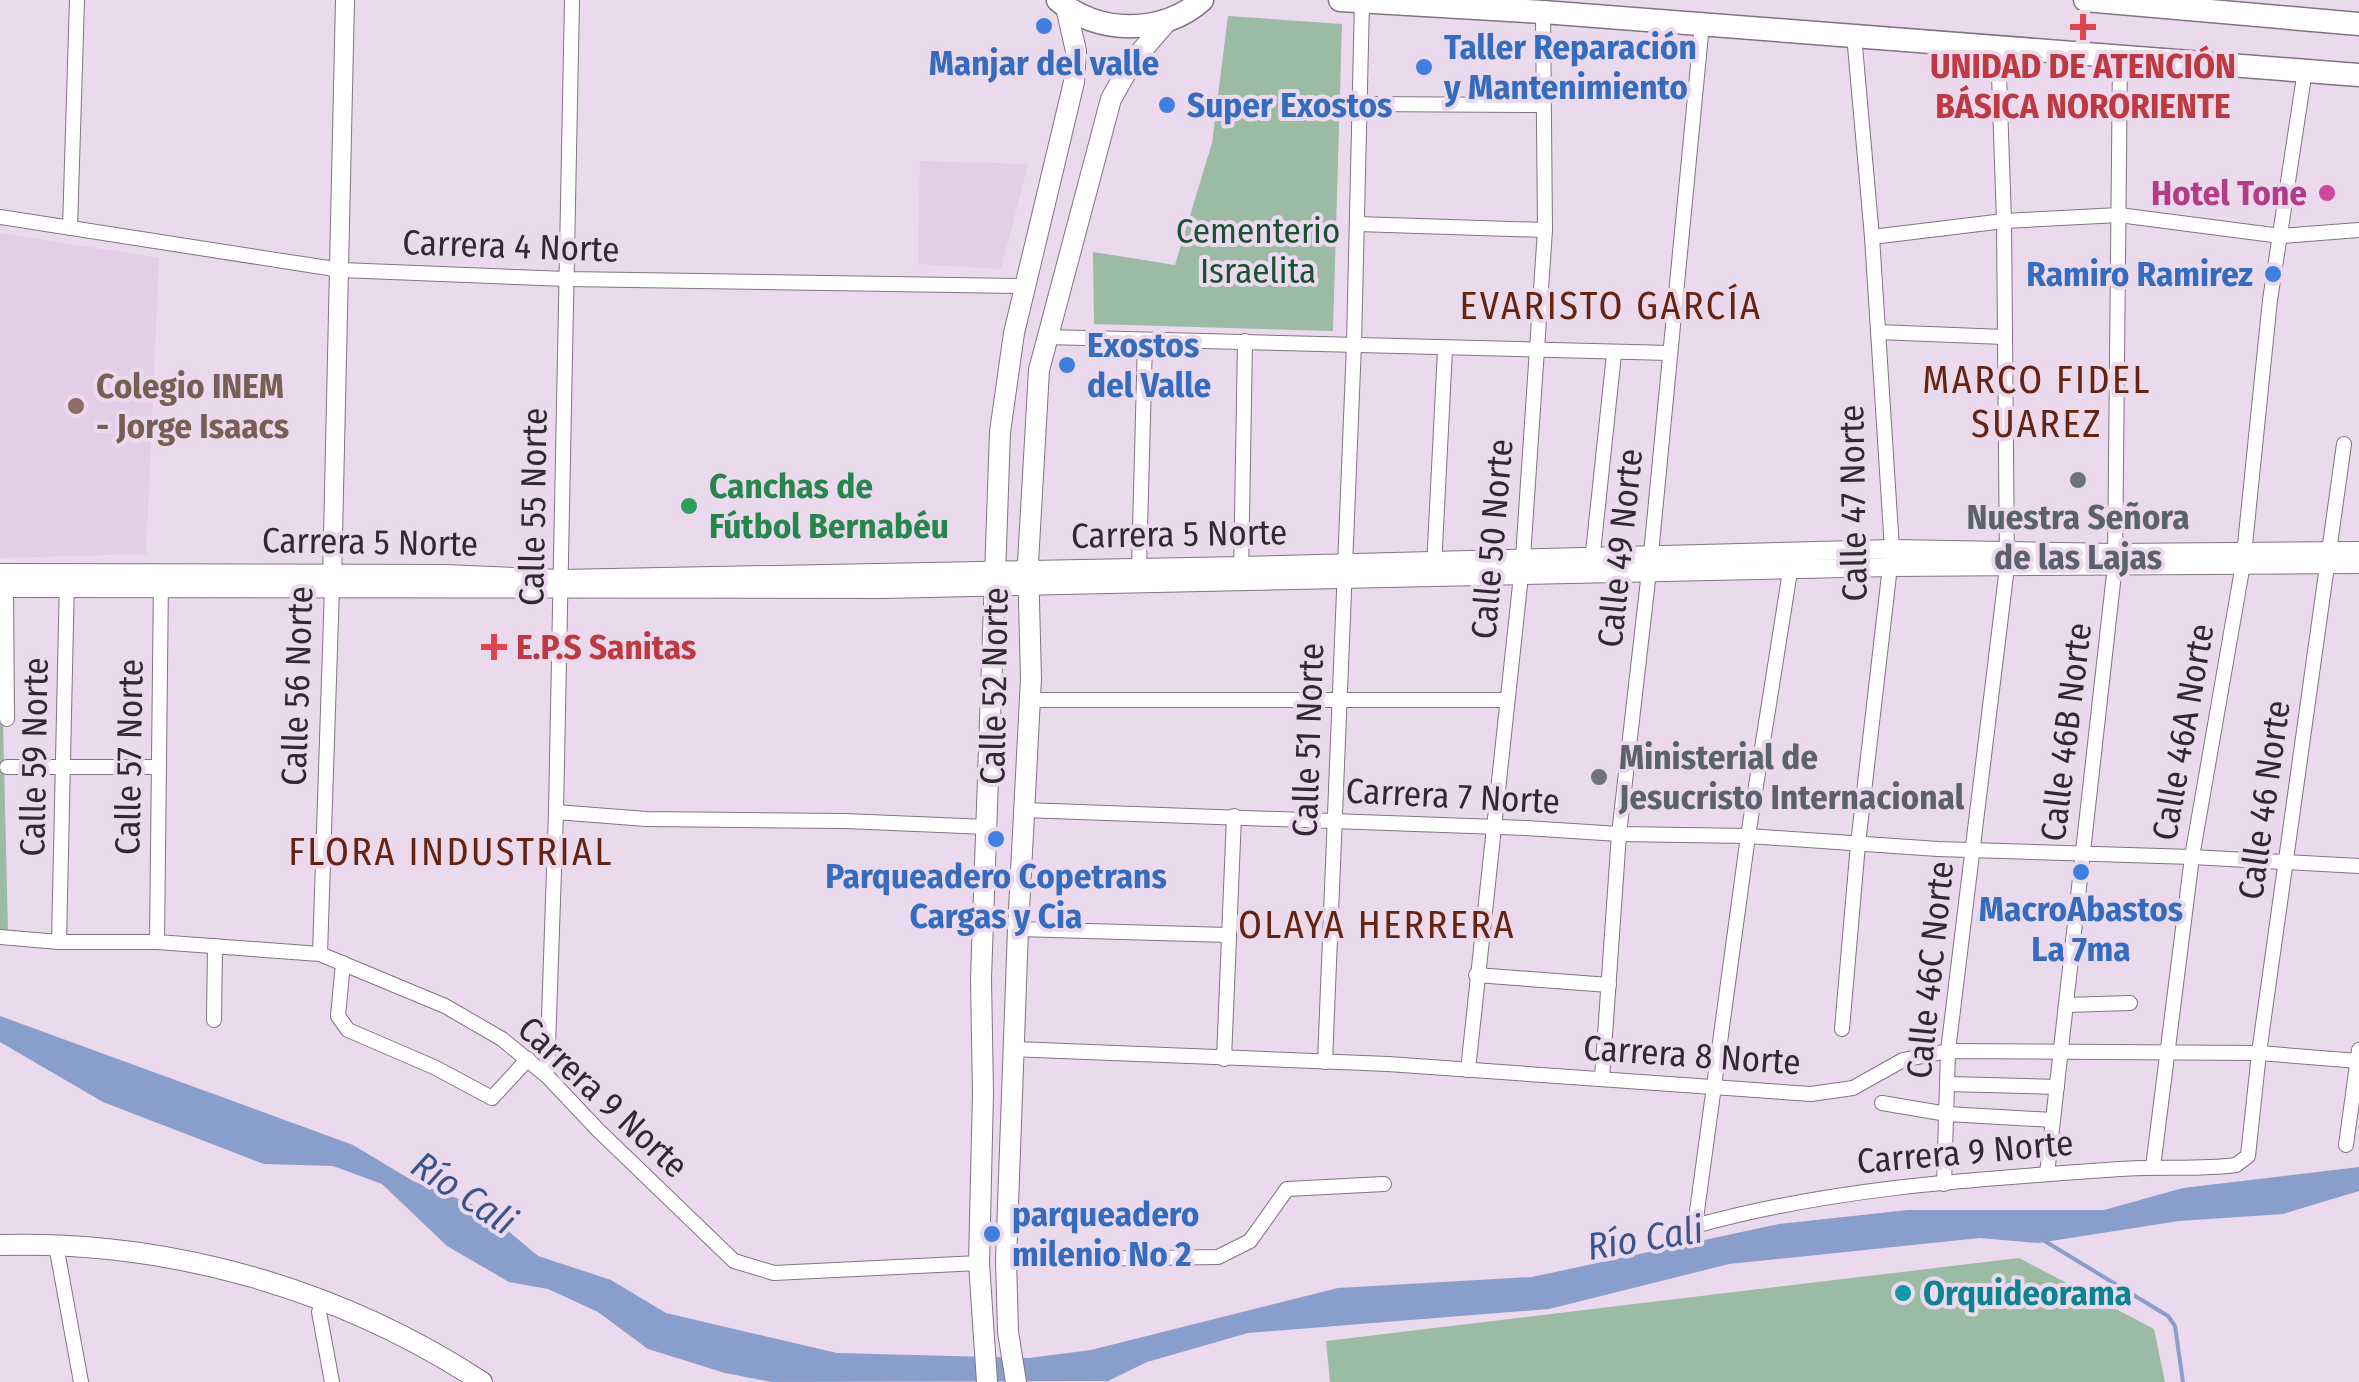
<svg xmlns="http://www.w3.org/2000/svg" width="2359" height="1382" viewBox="0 0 2359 1382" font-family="'Fira Sans Condensed',sans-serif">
  <rect width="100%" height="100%" fill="#ebd9ed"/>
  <!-- built -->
  <g fill="#e4cde7">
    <path d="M920 161 1028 164 1001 269 918 264Z"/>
    <path d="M0 233 159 258 146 554 0 558Z"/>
  </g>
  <!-- green -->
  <g fill="#9bbba5">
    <path d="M1228 16 1342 24 1333 331 1094 324 1093 252 1175 265 1212 143Z"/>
    <path d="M0 595 8 932 0 934Z"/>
    <path d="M2019 1258 2154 1329 2165 1382H1330L1326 1341Z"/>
  </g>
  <!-- water -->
  <path fill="#899eca" d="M0 1016 353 1145 413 1181 481 1208 538 1256 611 1280 666 1313 837 1353 1029 1358 1091 1350 1338 1288 1532 1277 1779 1224 1908 1210H2104L2183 1188 2359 1167V1191L2283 1214 2179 1221 2038 1243 1980 1238 1729 1264 1549 1309 1248 1333 1147 1362 1108 1381 772 1382 725 1373 648 1349 598 1312 548 1289 509 1282 447 1246 382 1184 333 1166 264 1164 103 1102 0 1042Z"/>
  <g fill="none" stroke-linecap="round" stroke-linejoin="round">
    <!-- stream -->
    <path stroke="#899eca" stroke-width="4" d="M2043 1240 2168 1316 2175 1326 2183 1382"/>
    <defs>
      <g id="minor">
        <path d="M1360 104 1543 105"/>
        <path d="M0 217 341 270 567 279 1025 286"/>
        <path d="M1357 224 1545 230"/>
        <path d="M70 228 77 0"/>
        <path d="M1872 237 2004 221 2119 215 2281 236 2359 230"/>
        <path d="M1878 332 2004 337"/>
        <path d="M1046 337 1670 353"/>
        <path d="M1792 559 1748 836 1695 1226C1834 1187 1978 1179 2121 1169 2159 1166 2198 1170 2236 1165L2248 1156 2259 1053 2344 444"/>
        <path d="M1592 562 1614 354"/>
        <path d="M1434 567 1445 350"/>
        <path d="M1139 568 1145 341"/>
        <path d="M1241 575 1245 341"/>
        <path d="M6 588 7 719"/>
        <path d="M1030 700H1506"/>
        <path d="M7 767H159"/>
        <path d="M1024 810 1526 828 1619 834 1748 836 1938 849 2192 857 2359 866"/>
        <path d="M556 812 646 819 845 821 987 827"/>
        <path d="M1018 929 1228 935"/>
        <path d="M0 937 59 942H157L320 954 445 1006 502 1039 547 1076 598 1130 734 1261 774 1273 979 1263"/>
        <path d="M59 942 67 578"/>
        <path d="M157 942 161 578"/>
        <path d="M320 954 332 587"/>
        <path d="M343 963 338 1016 348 1030 434 1067 492 1098 528 1059"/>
        <path d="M1476 975 1609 985"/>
        <path d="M2066 1005 2130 1003"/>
        <path d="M214 1020 215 946"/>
        <path d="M1842 1029 1858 844 1892 549 1872 237 1854 35"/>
        <path d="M1013 1049 1388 1064 1811 1094 1853 1088 1903 1060 1948 1051 2259 1053 2359 1061"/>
        <path d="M1224 1059 1234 816"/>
        <path d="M1325 1062 1354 344 1362 1"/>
        <path d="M1468 1070 1523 557 1545 230 1543 12"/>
        <path d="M547 1076 556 812 572 0"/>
        <path d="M1602 1078 1619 834 1651 554 1702 24"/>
        <path d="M1948 1084 2057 1087"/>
        <path d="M1882 1103 1947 1114 2053 1120"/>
        <path d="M2346 1145 2359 1050"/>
        <path d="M2153 1167 2192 857 2243 564 2270 300 2305 70"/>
        <path d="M2047 1174 2115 565 2120 55"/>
        <path d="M1944 1184 1948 1051 2007 567 2004 221 1998 45"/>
        <path d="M58 1256 81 1382"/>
        <path d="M1006 1260 1218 1257 1250 1241 1287 1189 1384 1184"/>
        <path d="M319 1312 332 1382"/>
      </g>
      <g id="tertiary">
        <path d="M0 573 445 574 561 579 1242 566 1892 549 2115 553 2359 551"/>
        <path d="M332 581 345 0"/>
        <path d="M0 588 882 589 1891 567 2359 564"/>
      </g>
      <g id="secondary">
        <path d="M0 1245C170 1240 340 1289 482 1382"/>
        <path d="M987 1382 979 1263 983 1093 981 979 1000 432 1014 333 1074 82 1076 51 1066 7"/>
        <path d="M1016 1382 1008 1332 1006 1260 1018 929 1031 679 1028 563 1039 370 1111 99 1132 62 1168 20"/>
      </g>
      <g id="primary">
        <path d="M1058 0C1096 35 1164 35 1202 0"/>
        <path d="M1340 0 1543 12 2359 75"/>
        <path d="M2085 0 2359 24"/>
      </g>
    </defs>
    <!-- minor casing -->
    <use href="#minor" stroke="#837385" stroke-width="16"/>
    <!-- tertiary casing -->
    <use href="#tertiary" stroke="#837385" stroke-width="20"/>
    <!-- secondary casing -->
    <use href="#secondary" stroke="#837385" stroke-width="22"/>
    <!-- primary casing -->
    <use href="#primary" stroke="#837385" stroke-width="25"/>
    <!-- minor -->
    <use href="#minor" stroke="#fff" stroke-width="14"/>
    <!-- tertiary -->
    <use href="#tertiary" stroke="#fff" stroke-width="18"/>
    <!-- secondary -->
    <use href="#secondary" stroke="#fff" stroke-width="20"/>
    <!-- primary -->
    <use href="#primary" stroke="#fff" stroke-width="22"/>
  </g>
  <!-- markers -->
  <g fill="#3f7fe0" stroke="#ebd9ed" stroke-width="4">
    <circle cx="1044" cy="26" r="10"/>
    <circle cx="1424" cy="67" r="10"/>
    <circle cx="1167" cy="105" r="10"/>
    <circle cx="2273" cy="274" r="10"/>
    <circle cx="1067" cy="365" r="10"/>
    <circle cx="996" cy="839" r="10"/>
    <circle cx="2081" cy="872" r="10"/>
    <circle cx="992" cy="1234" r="10"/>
  </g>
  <g fill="#e0444e" stroke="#ebd9ed" stroke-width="4">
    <path d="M2078 12h10v10h10v10h-10v10h-10v-10h-10v-10h10z"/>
    <path d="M489 632h10v10h10v10h-10v10h-10v-10h-10v-10h10z"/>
  </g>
  <circle fill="#d1479c" stroke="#ebd9ed" stroke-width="4" cx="2327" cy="193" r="10"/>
  <circle fill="#8d6e63" stroke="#ebd9ed" stroke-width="4" cx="76" cy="406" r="10"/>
  <g fill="#6b7280" stroke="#ebd9ed" stroke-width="4">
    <circle cx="2078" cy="480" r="10"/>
    <circle cx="1599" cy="777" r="10"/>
  </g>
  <circle fill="#2e9e5b" stroke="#ebd9ed" stroke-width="4" cx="689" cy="506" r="10"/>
  <circle fill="#0f9aa8" stroke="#ebd9ed" stroke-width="4" cx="1903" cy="1293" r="10"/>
  <g text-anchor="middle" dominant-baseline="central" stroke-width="8" stroke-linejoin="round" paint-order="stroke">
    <!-- shop labels -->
    <g font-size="35" font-weight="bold" fill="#366cbe" stroke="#ebd9ed" text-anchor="start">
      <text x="1444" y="47">Taller Reparación<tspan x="1444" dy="40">y Mantenimiento</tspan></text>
      <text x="1044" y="63" text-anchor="middle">Manjar del valle</text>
      <text x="1187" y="105">Super Exostos</text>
      <text x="2253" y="274" text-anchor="end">Ramiro Ramirez</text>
      <text x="1087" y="345">Exostos<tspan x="1087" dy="40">del Valle</tspan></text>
      <text x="996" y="876" text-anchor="middle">Parqueadero Copetrans<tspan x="996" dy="40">Cargas y Cia</tspan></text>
      <text x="2081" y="909" text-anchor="middle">MacroAbastos<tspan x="2081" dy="40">La 7ma</tspan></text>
      <text x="1012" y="1214">parqueadero<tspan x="1012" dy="40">milenio No 2</tspan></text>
    </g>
    <!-- health labels -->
    <g font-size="35" font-weight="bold" fill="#be3a42" stroke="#ebd9ed">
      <text x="2083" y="66">UNIDAD DE ATENCIÓN<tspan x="2083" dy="40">BÁSICA NORORIENTE</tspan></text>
      <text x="516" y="647" text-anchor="start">E.P.S Sanitas</text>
    </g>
    <!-- hotel labels -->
    <g font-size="35" font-weight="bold" fill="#b23c85" stroke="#ebd9ed" text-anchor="end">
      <text x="2307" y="193">Hotel Tone</text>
    </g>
    <!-- park labels -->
    <g font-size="35" fill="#195132" stroke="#ebd9ed">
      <text x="1258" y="231">Cementerio<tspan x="1258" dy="40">Israelita</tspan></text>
    </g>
    <!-- street labels -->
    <g font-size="35" fill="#302931" stroke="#ebd9ed">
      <text transform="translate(511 246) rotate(2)">Carrera 4 Norte</text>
      <text transform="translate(1853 503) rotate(-91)">Calle 47 Norte</text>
      <text transform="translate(533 507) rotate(-89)">Calle 55 Norte</text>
      <text transform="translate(1179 534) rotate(-1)">Carrera 5 Norte</text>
      <text transform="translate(1492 539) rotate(-85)">Calle 50 Norte</text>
      <text transform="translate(370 542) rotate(1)">Carrera 5 Norte</text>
      <text transform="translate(1620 548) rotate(-84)">Calle 49 Norte</text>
      <text transform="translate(297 686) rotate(-88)">Calle 56 Norte</text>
      <text transform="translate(994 686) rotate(-89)">Calle 52 Norte</text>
      <text transform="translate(2066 732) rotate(-83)">Calle 46B Norte</text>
      <text transform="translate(2183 732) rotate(-80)">Calle 46A Norte</text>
      <text transform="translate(1308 740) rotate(-88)">Calle 51 Norte</text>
      <text transform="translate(34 757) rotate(-89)">Calle 59 Norte</text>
      <text transform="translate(129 757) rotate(-89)">Calle 57 Norte</text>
      <text transform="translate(1453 796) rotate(3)">Carrera 7 Norte</text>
      <text transform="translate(2264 800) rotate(-82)">Calle 46 Norte</text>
      <text transform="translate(1930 970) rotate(-84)">Calle 46C Norte</text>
      <text transform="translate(1692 1055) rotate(4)">Carrera 8 Norte</text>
      <text transform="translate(603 1097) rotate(43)">Carrera 9 Norte</text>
      <text transform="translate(1965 1152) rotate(-5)">Carrera 9 Norte</text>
    </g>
    <!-- education labels -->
    <g font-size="35" font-weight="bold" fill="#785e54" stroke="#ebd9ed" text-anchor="start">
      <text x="96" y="386">Colegio INEM<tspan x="96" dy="40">- Jorge Isaacs</tspan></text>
    </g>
    <!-- leisure labels -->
    <g font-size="35" font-weight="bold" fill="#27864d" stroke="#ebd9ed" text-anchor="start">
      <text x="709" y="486">Canchas de<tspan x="709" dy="40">Fútbol Bernabéu</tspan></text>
    </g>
    <!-- worship labels -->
    <g font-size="35" font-weight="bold" fill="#5b616d" stroke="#ebd9ed">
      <text x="2078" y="517">Nuestra Señora<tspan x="2078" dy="40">de las Lajas</tspan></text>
      <text x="1619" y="757" text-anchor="start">Ministerial de<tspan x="1619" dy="40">Jesucristo Internacional</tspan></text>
    </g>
    <!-- culture labels -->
    <g font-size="35" font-weight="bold" fill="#0d838f" stroke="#ebd9ed" text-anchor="start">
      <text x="1923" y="1293">Orquideorama</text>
    </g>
    <!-- neighbourhood labels -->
    <g font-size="38" letter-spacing="2.5" fill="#652310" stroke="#ebd9ed">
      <text x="1611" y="306">EVARISTO GARCÍA</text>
      <text x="2037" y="380">MARCO FIDEL<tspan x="2037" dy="44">SUAREZ</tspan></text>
      <text x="451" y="852">FLORA INDUSTRIAL</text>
      <text x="1377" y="925">OLAYA HERRERA</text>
    </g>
    <!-- water labels -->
    <g font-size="38" font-style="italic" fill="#3a548c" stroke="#ebd9ed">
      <text transform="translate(464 1193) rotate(34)">Río Cali</text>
      <text transform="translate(1645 1238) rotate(-9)">Río Cali</text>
    </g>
  </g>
</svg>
